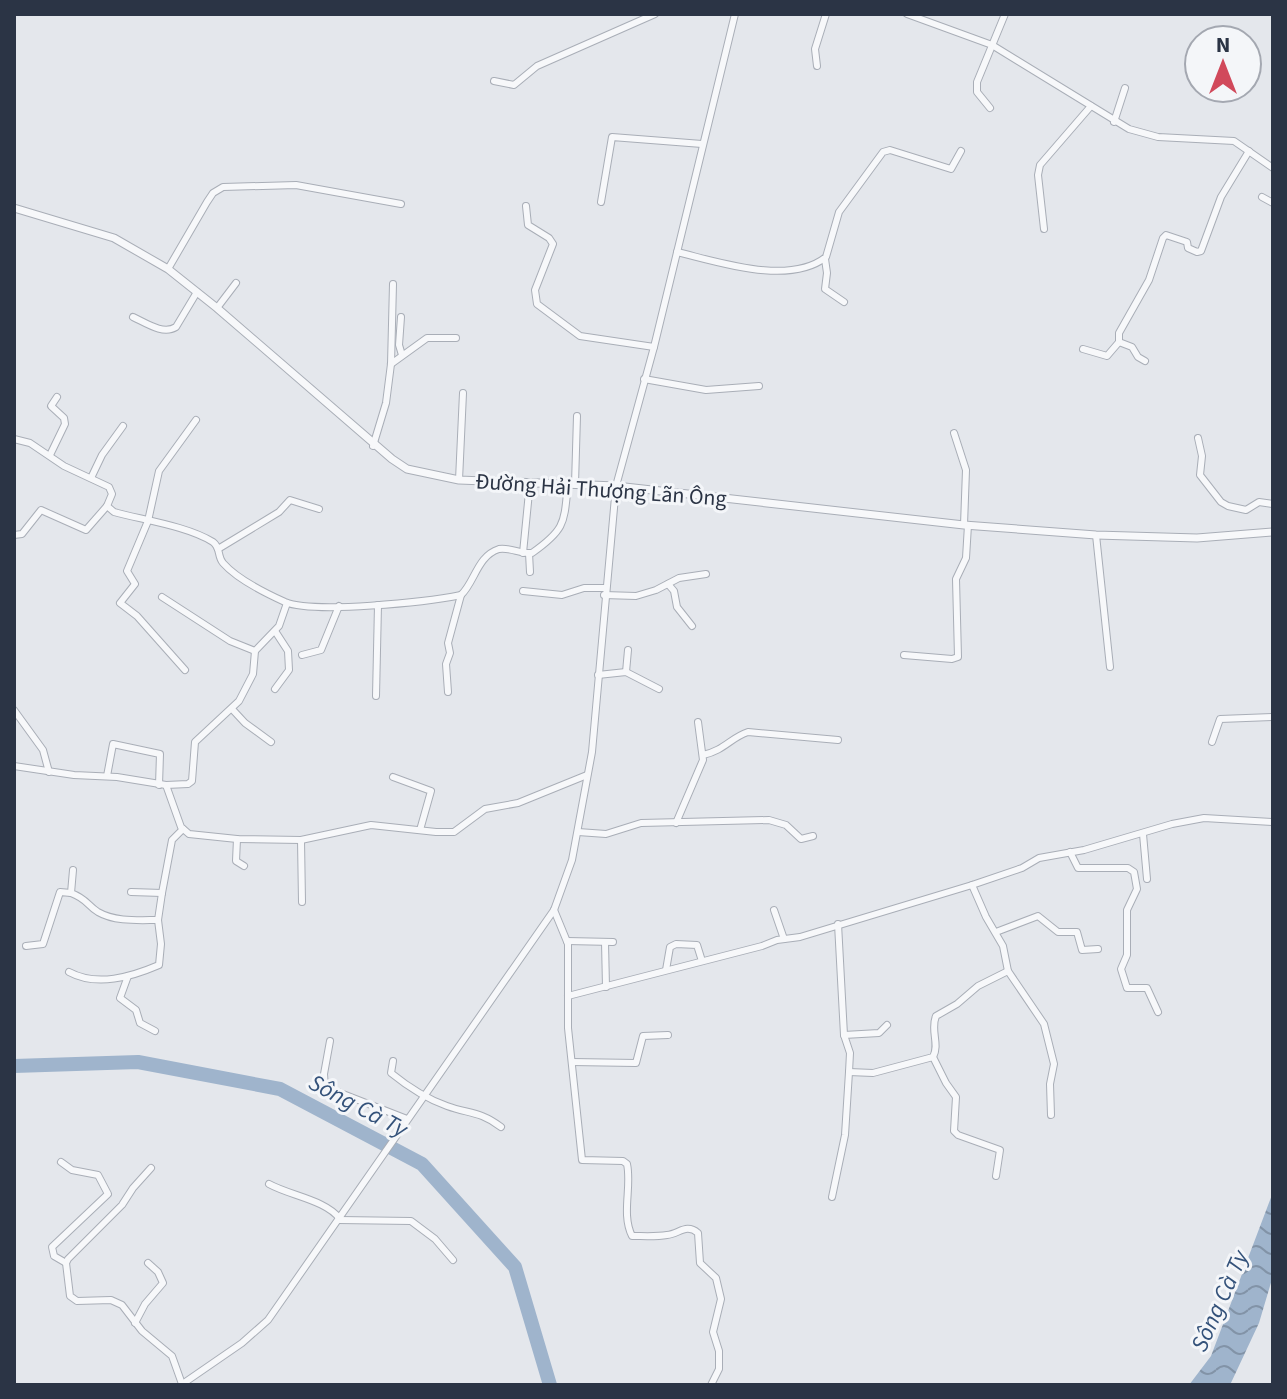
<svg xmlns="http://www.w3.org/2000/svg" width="1287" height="1399" viewBox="0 0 1287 1399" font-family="'Source Sans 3',sans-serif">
  <defs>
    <pattern id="water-waves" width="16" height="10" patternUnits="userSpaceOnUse" patternTransform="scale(2)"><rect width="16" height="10" fill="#9fb4cc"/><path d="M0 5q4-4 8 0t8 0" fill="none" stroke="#8293a7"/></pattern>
  </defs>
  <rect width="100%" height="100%" fill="#e4e7ec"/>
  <!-- water -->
  <path fill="url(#water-waves)" d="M1273 1192V1276L1259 1323 1230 1385H1189L1211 1356Z"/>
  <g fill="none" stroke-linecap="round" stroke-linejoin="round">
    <!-- river -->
    <path stroke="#9fb4cc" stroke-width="14" d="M14 1066 138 1062 280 1089 422 1164 515 1267 550 1385"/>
    <defs>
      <g id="minor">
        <path d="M907 14 992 45 1129 129 1158 137 1234 141 1273 168"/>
        <path d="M817 66 815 49 826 14"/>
        <path d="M494 81 514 85 537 66 655 14"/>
        <path d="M990 108 977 92V82L1005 14"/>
        <path d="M1114 122 1125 88"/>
        <path d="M1262 197 1273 203"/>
        <path d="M601 202 612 137 702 144"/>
        <path d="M526 206 528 225 549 238 553 244 535 290 537 304 580 336 654 347"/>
        <path d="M1044 229 1038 175 1040 165 1091 106"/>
        <path d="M677 252C719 262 789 286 826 257L839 212 883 152 890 150 951 169 961 151"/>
        <path d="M825 259 827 273 825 289 844 302"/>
        <path d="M168 269 207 202 213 193 223 187 296 185 401 204"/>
        <path d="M217 308 236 283"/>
        <path d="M133 317C146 323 163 335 176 327L197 292"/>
        <path d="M401 317 399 345 402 355"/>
        <path d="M1083 349 1107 356 1119 342"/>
        <path d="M1145 361 1138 357 1132 347 1119 342V333L1149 280 1163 238 1166 235 1187 242 1188 248 1197 252 1201 251 1221 197 1249 151"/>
        <path d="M391 364 427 338H456"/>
        <path d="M644 379 706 390 759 386"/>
        <path d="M954 433 966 470 964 525"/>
        <path d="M1198 438 1202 456 1200 475 1221 502 1228 506 1246 510 1259 502 1273 504"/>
        <path d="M14 439 30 443 64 466 109 487 112 494 107 506 114 512C143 520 187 526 213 542 221 548 217 556 223 563 237 579 265 593 285 602 314 614 427 602 461 595 475 582 477 556 499 549 509 547 521 554 532 553 566 529 564 523 568 483"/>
        <path d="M373 446 386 403 391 364 393 284"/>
        <path d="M50 455 65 424 64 418 51 406 57 397"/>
        <path d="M91 478 102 455 123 426"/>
        <path d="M459 480 463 393"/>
        <path d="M575 484 577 416"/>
        <path d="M14 535 22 534 41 510 86 530 107 506"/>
        <path d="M1096 535 1110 667"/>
        <path d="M218 549 279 512 290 500 319 509"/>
        <path d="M523 553 530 482"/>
        <path d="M529 553 530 572"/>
        <path d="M668 584 674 591 677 607 692 626"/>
        <path d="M523 591 562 595 584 588H605"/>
        <path d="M604 595 636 596 656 590 679 578 706 574"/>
        <path d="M162 597 230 641 255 651"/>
        <path d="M275 631 288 651 289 670 275 689"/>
        <path d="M302 655 321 650 339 606"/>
        <path d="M904 655 952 659 958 657 956 579 966 558 968 525"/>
        <path d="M185 670 137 616 120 603 135 584 127 571 148 521 159 471 196 420"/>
        <path d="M626 672 628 650"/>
        <path d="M598 675 626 672 659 689"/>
        <path d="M448 692 446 664 450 653 448 643 461 595"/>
        <path d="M376 696 378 605"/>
        <path d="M232 709 245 723 271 742"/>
        <path d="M14 710 43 750 49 772"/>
        <path d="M1212 742 1220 719 1273 717"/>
        <path d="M703 755C725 750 730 738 748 732L838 740"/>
        <path d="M14 766 74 775 117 777 166 785 181 827 189 834 237 839 301 840 371 825 436 832H454L485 809 518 803 587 775"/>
        <path d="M107 776 113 744 160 754 159 785"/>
        <path d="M393 777 431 791 420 830"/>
        <path d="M166 785 188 784 192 781 195 742 239 701 253 674 255 651 279 626 287 603"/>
        <path d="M676 823 703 760 698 722"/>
        <path d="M578 832 606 834 641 823 769 820 786 825 801 839 813 836"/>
        <path d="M1143 834 1147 879"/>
        <path d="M237 839 236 861 244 866"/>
        <path d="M301 840 302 902"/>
        <path d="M1070 852 1078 868H1128L1134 872 1137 889 1127 910V955L1121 969 1127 988H1147L1158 1012"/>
        <path d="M73 870 71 893C87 899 87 905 98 912 115 922 139 920 158 920"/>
        <path d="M972 885 986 917 1003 946 1008 971 1044 1024 1054 1064 1050 1084 1051 1115"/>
        <path d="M131 892 162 893"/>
        <path d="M554 910 568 944V1028L582 1160 623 1161 627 1164C632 1187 621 1214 632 1236 643 1236 656 1237 667 1235 679 1234 686 1223 698 1233L700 1263 716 1278 721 1299 713 1332 719 1351V1369L711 1385"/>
        <path d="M774 910 784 939"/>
        <path d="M996 932 1038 916 1058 932H1077L1082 950 1098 949"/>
        <path d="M567 941 613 942"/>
        <path d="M605 942 606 987"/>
        <path d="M26 946 43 944 60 892 71 893"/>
        <path d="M666 970 670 947 676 944 697 945 702 961"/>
        <path d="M69 972C97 987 131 977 159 965L161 944 158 920 162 893 172 840 183 829"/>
        <path d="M128 976 120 998 136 1010 140 1023 155 1031"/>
        <path d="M568 996 762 946 777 940 800 937 972 885 1022 868 1039 858 1084 850 1172 824 1204 818 1273 822"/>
        <path d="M844 1035 879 1033 887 1025"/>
        <path d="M330 1041 324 1074 325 1087 407 1119"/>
        <path d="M933 1057 946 1083 956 1097 954 1131 958 1135 1000 1150 996 1176"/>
        <path d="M393 1061 391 1073C407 1086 427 1099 447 1106 469 1114 480 1111 501 1127"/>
        <path d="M572 1062 636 1063 643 1036 668 1035"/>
        <path d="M849 1072 873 1073 933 1057C940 1044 930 1030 936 1016L957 1004 978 986 1008 971"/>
        <path d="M61 1162 72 1170 98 1175 108 1194 52 1247 54 1256 66 1263"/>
        <path d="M151 1168 133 1188 122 1205 68 1259 66 1263 70 1296 77 1301 111 1300 122 1305 142 1331 172 1356 182 1384"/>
        <path d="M269 1184C291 1196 326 1200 340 1219"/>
        <path d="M832 1197 845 1135 849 1072 850 1053 844 1035 838 924"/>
        <path d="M339 1220 411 1221 435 1239 453 1260"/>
        <path d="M135 1323 145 1304 163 1283 158 1272 148 1263"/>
        <path d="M181 1385 242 1343 268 1320 554 910 572 860 592 752 616 486 654 347 735 14"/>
      </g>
      <path id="tertiary" d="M14 208 114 238 168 269 217 308 392 459 407 469 459 480 616 486 964 525 1096 535 1197 538 1273 532"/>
    </defs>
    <!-- minor casing -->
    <use href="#minor" stroke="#a9aeb7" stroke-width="8"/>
    <!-- tertiary casing -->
    <use href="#tertiary" stroke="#a9aeb7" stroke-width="9"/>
    <!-- minor -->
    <use href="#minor" stroke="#f7f8fa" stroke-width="6"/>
    <!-- tertiary -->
    <use href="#tertiary" stroke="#f7f8fa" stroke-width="7"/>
  </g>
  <g text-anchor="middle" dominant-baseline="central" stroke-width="6" stroke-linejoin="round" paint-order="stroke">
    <!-- street labels -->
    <g font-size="22" fill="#2b3445" stroke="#f4f6f9">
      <text transform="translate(601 490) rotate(4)">Đường Hải Thượng Lãn Ông</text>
    </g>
    <!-- water labels -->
    <g font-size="24" font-style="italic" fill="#34527a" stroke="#f4f6f9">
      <text transform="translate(358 1106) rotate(28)">Sông Cà Ty</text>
      <text transform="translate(1220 1301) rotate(-66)">Sông Cà Ty</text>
    </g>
  </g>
  <!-- border -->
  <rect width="1287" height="1399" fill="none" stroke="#2b3445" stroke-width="32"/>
  <!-- north arrow -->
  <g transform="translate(1223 64)"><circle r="38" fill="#f4f6f9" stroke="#a4a8b1" stroke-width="2"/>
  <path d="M0-6L14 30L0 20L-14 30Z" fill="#d1495b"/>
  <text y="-12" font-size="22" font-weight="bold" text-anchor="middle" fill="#2b3445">N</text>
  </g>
</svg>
